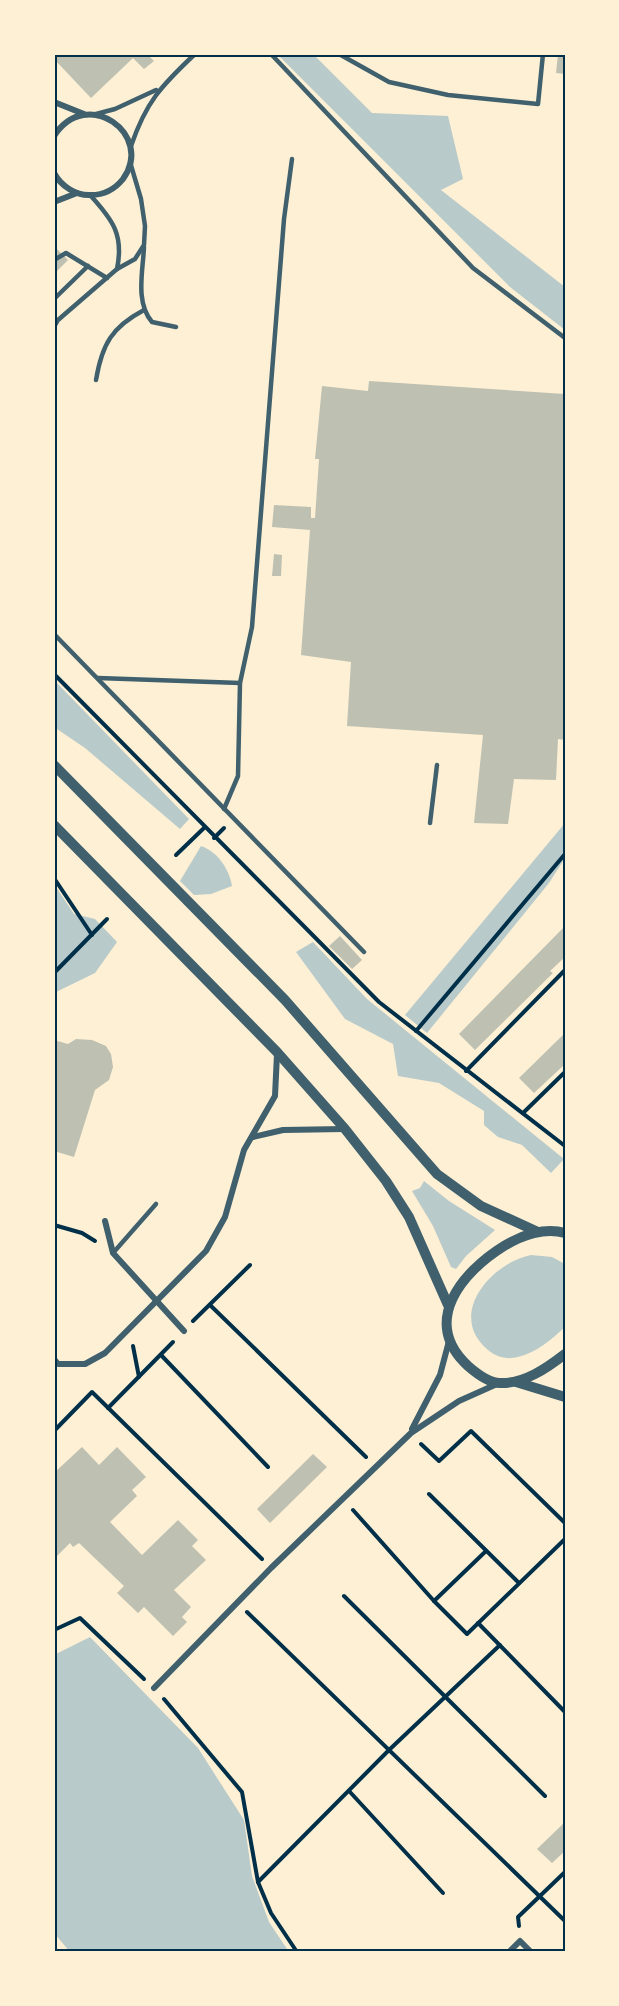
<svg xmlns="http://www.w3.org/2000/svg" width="619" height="2006" viewBox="0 0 619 2006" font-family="Raleway,sans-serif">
  <rect width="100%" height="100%" fill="#fdf0d5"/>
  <!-- green -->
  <g fill="#b9caca">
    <path d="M277 54H313L372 113 448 116 463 179 441 190 565 287V330L510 287Z"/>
    <path d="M54 680 189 819 180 829 85 748 54 727Z"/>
    <path d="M565 823V858L549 883 427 1033 405 1015Z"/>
    <path d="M201 846C218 852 229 869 232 886L211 894 194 895 180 881Z"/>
    <path d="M54 884 74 914 95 919 117 942 95 973 54 993Z"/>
    <path d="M313 942 367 999 564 1159 551 1173 522 1145 498 1137 484 1125V1111L439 1083 398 1076 393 1044 345 1019 296 952Z"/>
    <path d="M424 1181 449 1201 495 1230 466 1256 456 1269 451 1267 433 1226 412 1191 420 1188Z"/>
    <path d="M531 1255 552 1257 565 1264V1327C552 1339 536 1353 518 1357 507 1360 496 1357 488 1350 446 1315 491 1263 531 1255Z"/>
    <path d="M90 1637 198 1748 244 1820 252 1876 269 1922 289 1952H70L54 1933V1655Z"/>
  </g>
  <!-- building -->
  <g fill="#bec0b2">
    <path d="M54 54H147L154 61 144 69 133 58 91 98 54 59Z"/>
    <path d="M558 54H565V74L556 73Z"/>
    <path d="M55 247 68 260 54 274V248Z"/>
    <path d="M369 381 565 394V740L558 739 556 780 514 779 508 824 474 823 483 735 347 726 351 662 301 655 310 530 272 527 274 505 311 507V518H315L319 459H315L322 386 368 391Z"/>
    <path d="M274 554 282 555 281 576H272Z"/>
    <path d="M565 926V957L550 971 553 973 475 1050 459 1034Z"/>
    <path d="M340 936 362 960 352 969 329 946Z"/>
    <path d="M565 1033V1064L534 1093 519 1078Z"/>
    <path d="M76 1039 92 1040 106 1046 111 1054 113 1067 109 1080 95 1090 74 1157 54 1151V1040L68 1044Z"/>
    <path d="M82 1447 99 1465 117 1447 146 1477 132 1490 137 1496 110 1522 142 1555 178 1520 198 1540 192 1546 206 1560 174 1590 191 1607 182 1617 187 1622 173 1636 144 1607 138 1613 117 1593 124 1586 79 1543 73 1547 70 1543 54 1559V1473Z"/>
    <path d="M313 1454 327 1467 270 1523 257 1509Z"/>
    <path d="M565 1822V1851L552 1863 537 1849Z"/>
  </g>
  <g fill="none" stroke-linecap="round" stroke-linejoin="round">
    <!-- path -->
    <g stroke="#003049" stroke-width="4">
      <path d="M54 674 379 1002 565 1146"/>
      <path d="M214 838 224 828"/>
      <path d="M176 855 204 828"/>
      <path d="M54 878 92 935"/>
      <path d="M54 973 107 919"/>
      <path d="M416 1031 565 854"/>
      <path d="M466 1071 565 970"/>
      <path d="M523 1113 565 1072"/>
      <path d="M54 1225 82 1233 95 1241"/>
      <path d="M210 1305 366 1457"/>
      <path d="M193 1321 250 1265"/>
      <path d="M133 1346 139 1377"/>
      <path d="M161 1355 268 1467"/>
      <path d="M108 1408 173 1342"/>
      <path d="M54 1431 92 1392 262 1559"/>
      <path d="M421 1444 439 1461 471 1431 565 1523"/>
      <path d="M429 1494 519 1583"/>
      <path d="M353 1510 434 1601 467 1634 565 1539"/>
      <path d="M344 1596 545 1796"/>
      <path d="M434 1601 486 1551"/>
      <path d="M247 1612 565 1921"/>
      <path d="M478 1623 565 1712"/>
      <path d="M54 1630 80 1618 144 1679"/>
      <path d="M164 1699 242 1792 258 1882 271 1913 297 1952"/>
      <path d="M350 1792 443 1893"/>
      <path d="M258 1882 389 1750 500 1645"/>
      <path d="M519 1926 518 1917 565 1872"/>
    </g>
    <!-- service -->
    <g stroke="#3f606c" stroke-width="4.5">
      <path d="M271 54 473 268 565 338"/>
      <path d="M339 54 389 82 448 95 538 104 543 54"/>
      <path d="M96 114 115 109 156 90"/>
      <path d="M131 146C146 102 161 86 195 54"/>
      <path d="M90 195C113 220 124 235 117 269"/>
      <path d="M144 247C143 271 135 302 152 322L176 327"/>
      <path d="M54 260 66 253 107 278"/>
      <path d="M54 299 88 266"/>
      <path d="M54 327 58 320 117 269 135 259 144 245 145 226 141 199 130 162"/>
      <path d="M96 380C102 344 112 327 144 310"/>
      <path d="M54 634 364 952"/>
      <path d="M98 678 240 683"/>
      <path d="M224 809 238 776 240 683 252 627 284 219 292 159"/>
      <path d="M430 823 437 765"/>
      <path d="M113 1253 156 1204"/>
    </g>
    <!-- minor -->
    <g stroke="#3f606c" stroke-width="6">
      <path d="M54 102 84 114"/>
      <path d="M54 136C87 85 155 135 123 179 115 189 104 195 91 195 76 196 61 186 54 173"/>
      <path d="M54 202 77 193"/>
      <path d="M253 1137 283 1130 344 1129"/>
      <path d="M105 1221 113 1253 184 1331"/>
      <path d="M54 1359 58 1364H85L105 1353 206 1251 225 1217 244 1150 275 1096 277 1054"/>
      <path d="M412 1429 440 1375 449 1341"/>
      <path d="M154 1688 271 1568 411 1433 459 1401 497 1384"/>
      <path d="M509 1952 520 1941 531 1952"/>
    </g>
    <!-- tertiary -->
    <g stroke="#3f606c" stroke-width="10">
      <path d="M54 765 285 1000 437 1174 481 1206 538 1232"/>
      <path d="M54 825 277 1052 345 1129 386 1181 409 1217 448 1305"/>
      <path d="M565 1233C545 1227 522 1235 504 1246 462 1272 420 1322 468 1366 476 1373 489 1383 500 1383 524 1384 547 1368 565 1354"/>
      <path d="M516 1382 565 1397"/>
    </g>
  </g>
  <!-- border -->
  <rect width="619" height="2006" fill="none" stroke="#fdf0d5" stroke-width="111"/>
  <rect x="56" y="56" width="508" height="1894" fill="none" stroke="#003049" stroke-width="2"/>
</svg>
